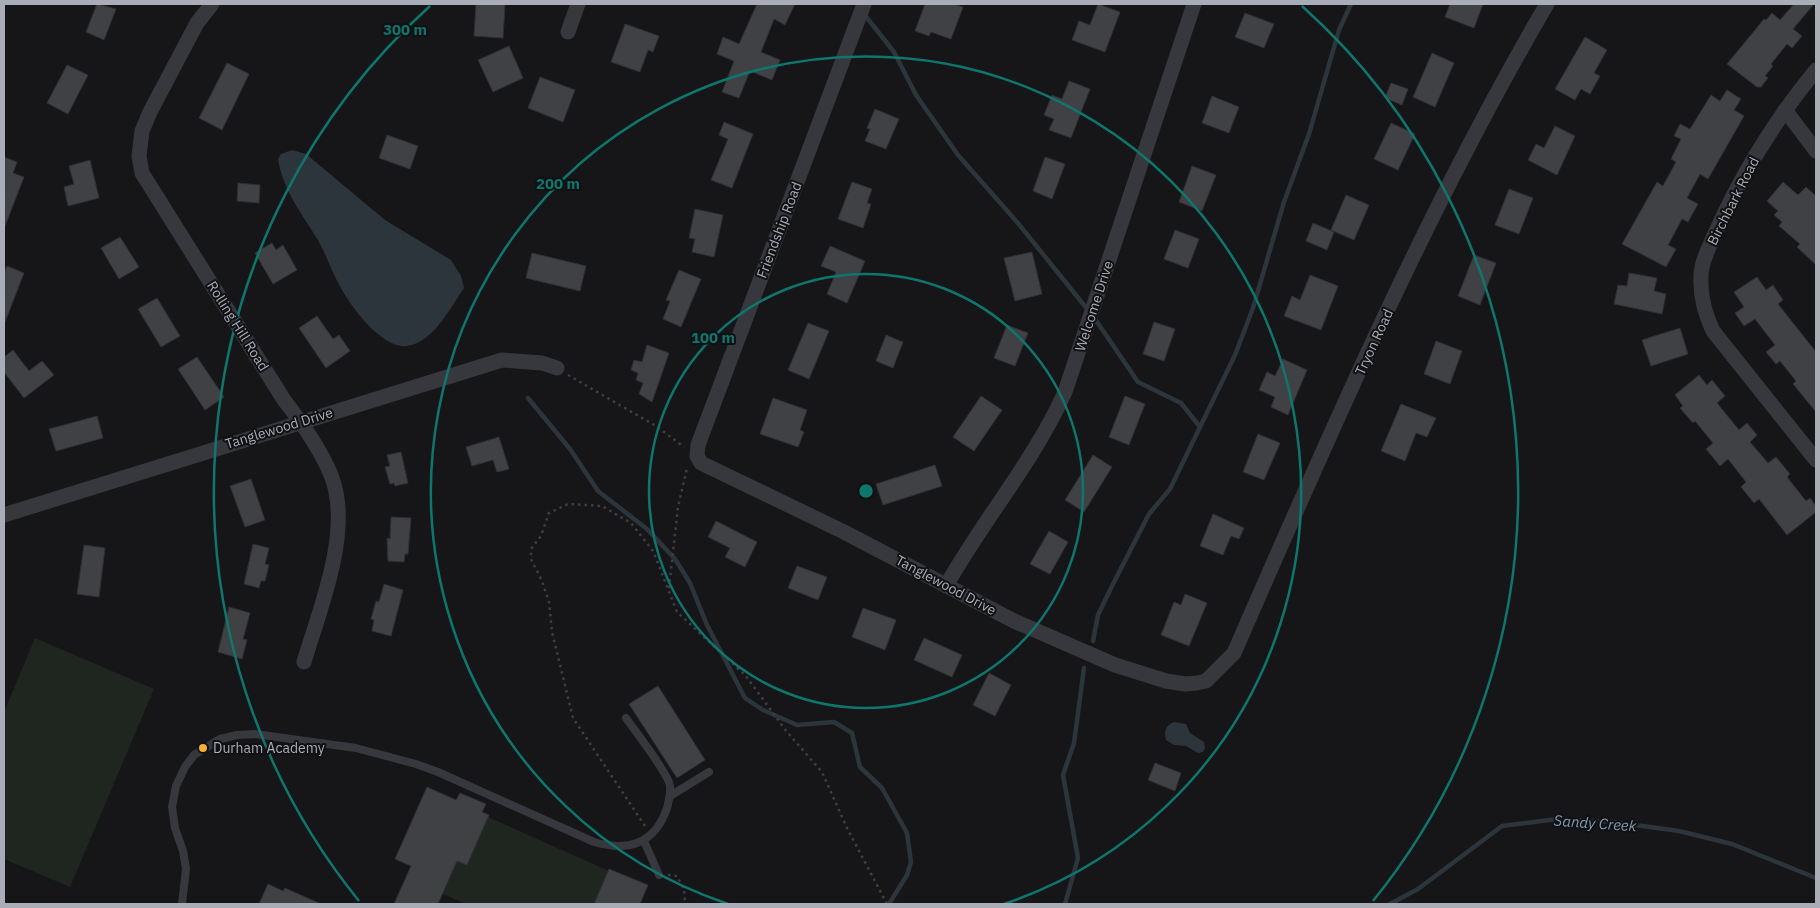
<svg xmlns="http://www.w3.org/2000/svg" width="1820" height="908" viewBox="0 0 1820 908" font-family="'IBM Plex Sans',sans-serif">
  <rect width="100%" height="100%" fill="#161618"/>
  <!-- green -->
  <g fill="#1e261f">
    <path d="M35 638 154 689 70 887 4 859V712Z"/>
    <path d="M488 817 609 871 594 904H466L443 894 457 861Z"/>
  </g>
  <!-- water -->
  <g fill="#2c353c">
    <path d="M292 150 306 154 385 220 451 260 461 276 464 288C450 308 434 342 407 346 382 349 351 307 341 288 332 273 327 256 318 240 302 214 283 190 278 159L281 154Z"/>
    <path d="M1174 722 1186 724 1190 733 1204 742 1205 748 1203 752 1198 753 1186 746 1174 745 1166 740C1164 731 1165 726 1174 722Z"/>
  </g>
  <g fill="none" stroke-linecap="round" stroke-linejoin="round">
    <!-- stream -->
    <g stroke="#2c353c" stroke-width="4.5">
      <path d="M864 14 894 52 916 95 958 155 1017 222 1088 310"/>
      <path d="M1093 316 1138 382 1181 403 1200 427"/>
      <path d="M528 398 570 449 598 491 647 529 675 559 690 583 707 625 745 698 763 710 797 725 834 722 852 733 860 767 882 788 907 833 911 862 907 875 889 904"/>
      <path d="M1093 641 1098 615 1112 586 1149 514 1170 489 1235 355 1253 308 1284 202 1309 134 1339 30 1351 4"/>
      <path d="M1065 904 1078 858 1063 775 1074 743 1084 668"/>
      <path d="M1390 904 1418 889 1502 826 1557 819 1613 822 1679 831 1732 844 1816 878"/>
    </g>
  </g>
  <!-- building -->
  <g fill="#404145" stroke="#303034">
    <path d="M97 4 116 9 104 40 86 32Z"/>
    <path d="M476 4H505L503 38 474 36Z"/>
    <path d="M757 4H795L785 25 774 19 761 52 780 60 772 80 750 71 739 98 722 92 734 61 717 54 723 37 739 44Z"/>
    <path d="M925 4H953L963 7 951 39 931 32 929 36 915 31Z"/>
    <path d="M1098 4 1120 12 1105 52 1072 40 1079 21 1090 25Z"/>
    <path d="M1450 4H1483L1474 28 1445 17Z"/>
    <path d="M1794 4H1814L1793 29 1802 36 1792 48 1787 44 1771 64 1773 66 1765 76 1768 78 1761 87H1757L1727 64 1764 19 1766 20 1772 13 1780 20Z"/>
    <path d="M1245 13 1274 24 1264 48 1235 37Z"/>
    <path d="M625 24 659 36 653 52 648 50 640 72 611 62Z"/>
    <path d="M1585 37 1607 50 1594 73 1600 76 1590 94 1581 89 1575 100 1555 89Z"/>
    <path d="M509 46 523 78 493 92 478 60Z"/>
    <path d="M1432 53 1454 63 1435 107 1413 97Z"/>
    <path d="M227 63 249 74 222 130 199 118Z"/>
    <path d="M67 65 88 75 68 114 47 103Z"/>
    <path d="M540 77 575 90 563 122 528 108Z"/>
    <path d="M1069 81 1090 89 1071 138 1049 130 1054 119 1044 115 1052 95 1062 99Z"/>
    <path d="M1391 83 1408 89 1402 105 1385 98Z"/>
    <path d="M1727 90 1741 99 1734 110 1744 116 1708 179 1700 174 1687 198 1698 204 1688 222 1682 219 1668 245 1676 249 1666 267 1622 244 1657 182 1663 186 1676 162 1671 159 1681 139 1674 136 1680 124 1690 129 1711 95 1720 101Z"/>
    <path d="M1212 96 1239 107 1229 133 1202 123Z"/>
    <path d="M875 109 899 119 886 149 865 141 870 129 867 128Z"/>
    <path d="M724 122 753 134 732 188 711 180 728 139 719 135Z"/>
    <path d="M1391 123 1415 134 1398 170 1374 159Z"/>
    <path d="M1555 126 1575 136 1557 175 1528 160 1536 144 1544 148Z"/>
    <path d="M387 135 418 146 410 169 379 158Z"/>
    <path d="M4 157 17 162 13 173 24 177 5 226Z"/>
    <path d="M1045 157 1065 164 1052 199 1033 191Z"/>
    <path d="M90 160 99 198 68 206 64 187 74 184 69 166Z"/>
    <path d="M1192 166 1216 175 1202 211 1179 202Z"/>
    <path d="M852 182 872 189 867 203 871 204 863 228 838 219Z"/>
    <path d="M1783 182 1798 195 1806 187 1816 196V265L1797 247 1800 244 1779 226 1782 222 1774 215 1778 211 1767 201Z"/>
    <path d="M238 183 260 185 259 203 237 201Z"/>
    <path d="M1509 189 1533 198 1519 234 1495 225Z"/>
    <path d="M1346 195 1369 205 1354 240 1331 230Z"/>
    <path d="M695 209 723 215 714 257 692 252 695 239 689 238Z"/>
    <path d="M1313 223 1334 232 1327 250 1306 241Z"/>
    <path d="M1175 230 1199 239 1188 268 1164 259Z"/>
    <path d="M120 237 139 267 119 279 101 248Z"/>
    <path d="M272 243 276 250 283 245 297 270 273 284 255 253Z"/>
    <path d="M830 246 865 261 847 303 827 294 836 272 821 266Z"/>
    <path d="M1032 252 1042 294 1015 301 1004 258Z"/>
    <path d="M532 253 586 266 580 291 526 278Z"/>
    <path d="M1474 255 1496 263 1480 305 1458 296Z"/>
    <path d="M7 266 24 273 5 322 4 273Z"/>
    <path d="M679 270 701 279 681 327 663 319 670 301 666 300Z"/>
    <path d="M1629 273 1657 278 1654 291 1666 294 1662 314 1614 304 1618 285 1627 286Z"/>
    <path d="M1310 275 1338 286 1321 330 1284 316 1292 296 1300 300Z"/>
    <path d="M1757 277 1766 290 1773 285 1783 300 1778 304 1816 352V412L1793 384 1796 381 1780 361 1776 364 1766 352 1775 345 1755 319 1744 326 1735 313 1744 307 1734 292Z"/>
    <path d="M157 298 180 336 161 347 138 309Z"/>
    <path d="M317 316 333 339 339 335 350 351 326 368 299 328Z"/>
    <path d="M1154 322 1175 329 1164 361 1143 354Z"/>
    <path d="M808 323 829 331 809 379 788 370Z"/>
    <path d="M1007 325 1028 333 1015 366 994 358Z"/>
    <path d="M1680 328 1688 354 1651 366 1642 340Z"/>
    <path d="M886 335 903 342 893 368 876 361Z"/>
    <path d="M1436 341 1462 351 1450 384 1424 374Z"/>
    <path d="M647 345 669 353 652 402 639 394 643 383 636 380 638 373 631 370 634 360 642 362Z"/>
    <path d="M13 350 29 371 42 361 54 375 24 398 4 372V357Z"/>
    <path d="M197 357 224 397 205 410 178 369Z"/>
    <path d="M1283 359 1307 370 1288 415 1271 407 1275 397 1259 390 1267 372 1275 376Z"/>
    <path d="M1699 375 1707 385 1712 380 1725 396 1717 403 1739 430 1747 423 1757 435 1750 442 1768 463 1776 457 1790 474 1787 477 1806 501 1810 498 1816 506V512L1787 535 1759 499 1754 503 1741 487 1746 482 1728 459 1720 466 1706 449 1713 443 1695 421 1693 423 1680 408 1683 406 1675 395Z"/>
    <path d="M981 396 1002 410 974 451 953 437Z"/>
    <path d="M1125 396 1145 404 1129 445 1109 437Z"/>
    <path d="M773 398 807 410 800 430 804 432 798 447 760 434Z"/>
    <path d="M1401 404 1436 418 1427 437 1416 433 1405 461 1381 451Z"/>
    <path d="M97 416 103 438 56 451 49 429Z"/>
    <path d="M1258 434 1280 443 1264 480 1243 472Z"/>
    <path d="M499 437 509 469 497 472 493 460 472 466 466 447Z"/>
    <path d="M401 452 408 483 395 486 394 483 390 484 385 467 390 466 387 455Z"/>
    <path d="M1093 455 1112 467 1084 512 1065 500Z"/>
    <path d="M935 465 942 486 883 505 876 484Z"/>
    <path d="M251 479 265 520 245 527 230 486Z"/>
    <path d="M1213 514 1244 528 1239 539 1231 536 1223 555 1200 546Z"/>
    <path d="M391 517 411 518 408 554H405L404 562 388 561 387 538 390 539Z"/>
    <path d="M716 521 757 542 745 567 725 557 730 548 708 537Z"/>
    <path d="M1049 531 1068 542 1050 574 1030 564Z"/>
    <path d="M253 544 269 548 265 564 269 565 265 581H261L259 588 244 584Z"/>
    <path d="M84 545 105 548 99 597 77 594Z"/>
    <path d="M797 566 827 577 818 600 788 588Z"/>
    <path d="M384 584 403 590 391 636 372 631 374 620 371 619 376 601 379 602Z"/>
    <path d="M1185 594 1207 603 1189 646 1161 635 1174 602 1181 605Z"/>
    <path d="M229 607 250 613 243 639 247 640 242 659 218 652Z"/>
    <path d="M863 608 896 620 885 650 852 637Z"/>
    <path d="M924 638 962 655 952 677 914 660Z"/>
    <path d="M989 673 1011 685 995 716 973 705Z"/>
    <path d="M658 686 705 760 677 778 629 704Z"/>
    <path d="M1155 763 1181 773 1175 791 1148 780Z"/>
    <path d="M427 787 456 800 460 793 486 804 482 812 489 815 467 865 457 861 438 904H394L411 866 395 859Z"/>
    <path d="M609 869 648 885 640 904H594Z"/>
    <path d="M268 884 283 891 285 888 321 904H259Z"/>
  </g>
  <g fill="none" stroke-linecap="round" stroke-linejoin="round">
    <!-- path -->
    <g stroke="#3d3f44" stroke-width="2.5" stroke-dasharray="2.5 4" stroke-linecap="butt">
      <path d="M568 375 656 426 684 447"/>
      <path d="M669 588 678 507 687 468"/>
      <path d="M645 826 573 718 552 632 549 602 542 581 531 559V549L541 536 549 513 568 504 602 506 631 523 653 551 677 612 745 675 787 732 822 772 847 828 887 904"/>
      <path d="M668 875 677 876 684 889 685 904"/>
    </g>
    <!-- service -->
    <g stroke="#37383d" stroke-width="8">
      <path d="M670 796 709 772"/>
      <path d="M644 841 659 875"/>
      <path d="M182 904 186 869 183 851 175 828 172 807 176 786 185 767 194 755 220 739 237 735 255 734 356 748 416 764 438 772 594 842C628 852 655 844 667 808 669 800 672 790 669 782 661 764 638 735 626 718"/>
    </g>
    <!-- minor -->
    <g stroke="#37383d" stroke-width="15">
      <path d="M212 4 197 23 150 112 142 131 139 156 142 173 284 400C302 423 320 448 331 475 353 530 320 608 304 662"/>
      <path d="M864 4 698 445 697 456 701 463 844 532 1014 621 1115 665 1166 681 1185 684 1197 683 1206 681 1234 653C1330 433 1426 211 1547 4"/>
      <path d="M568 32 578 4"/>
      <path d="M1816 70C1775 120 1740 177 1714 236 1709 248 1701 262 1701 276 1700 297 1705 313 1713 331L1816 460"/>
      <path d="M1785 110 1816 151"/>
      <path d="M4 515 502 360 542 363 557 368"/>
      <path d="M946 586C983 520 1034 461 1065 392L1194 4"/>
    </g>
  </g>
  <!-- distance rings -->
  <g fill="none" stroke="#0f766e" stroke-width="2.5">
    <circle cx="866" cy="491" r="217"/>
    <path d="M728 904A435 435 0 1 1 1004 904"/>
    <path d="M359 901A652 652 0 0 1 430 6M1302 6A652 652 0 0 1 1373 901"/>
  </g>
  <!-- markers -->
  <circle fill="#f2b134" stroke="#111113" stroke-width="2" cx="203" cy="748" r="5"/>
  <g text-anchor="middle" dominant-baseline="central" stroke-width="4" stroke-linejoin="round" paint-order="stroke">
    <!-- street labels -->
    <g font-size="14" fill="#a8adb8" stroke="#111113">
      <text transform="translate(1733 201) rotate(-63)">Birchbark Road</text>
      <text transform="translate(779 230) rotate(-69)">Friendship Road</text>
      <text transform="translate(1094 306) rotate(-72)">Welcome Drive</text>
      <text transform="translate(238 326) rotate(58)">Rolling Hill Road</text>
      <text transform="translate(1374 342) rotate(-65)">Tryon Road</text>
      <text transform="translate(279 428) rotate(-17)">Tanglewood Drive</text>
      <text transform="translate(946 585) rotate(28)">Tanglewood Drive</text>
    </g>
    <!-- poi labels -->
    <g font-size="14" fill="#a8adb8" stroke="#111113" text-anchor="start">
      <text x="213" y="748">Durham Academy</text>
    </g>
    <!-- water labels -->
    <g font-size="15" font-style="italic" fill="#7f9bb3" stroke="#111113">
      <text transform="translate(1595 823) rotate(4)">Sandy Creek</text>
    </g>
  </g>
  <circle cx="866" cy="491" r="8" fill="#0f766e" stroke="#111113" stroke-width="2.5"/>
  <g font-size="15" text-anchor="middle" font-weight="bold" fill="#0f766e" stroke="#111113" stroke-width="4" stroke-linejoin="round" paint-order="stroke">
    <text x="405" y="35">300 m</text>
    <text x="558" y="189">200 m</text>
    <text x="713" y="343">100 m</text>
  </g>
  <!-- border -->
  <rect width="1820" height="908" fill="none" stroke="#a8adb8" stroke-width="10"/>
</svg>
